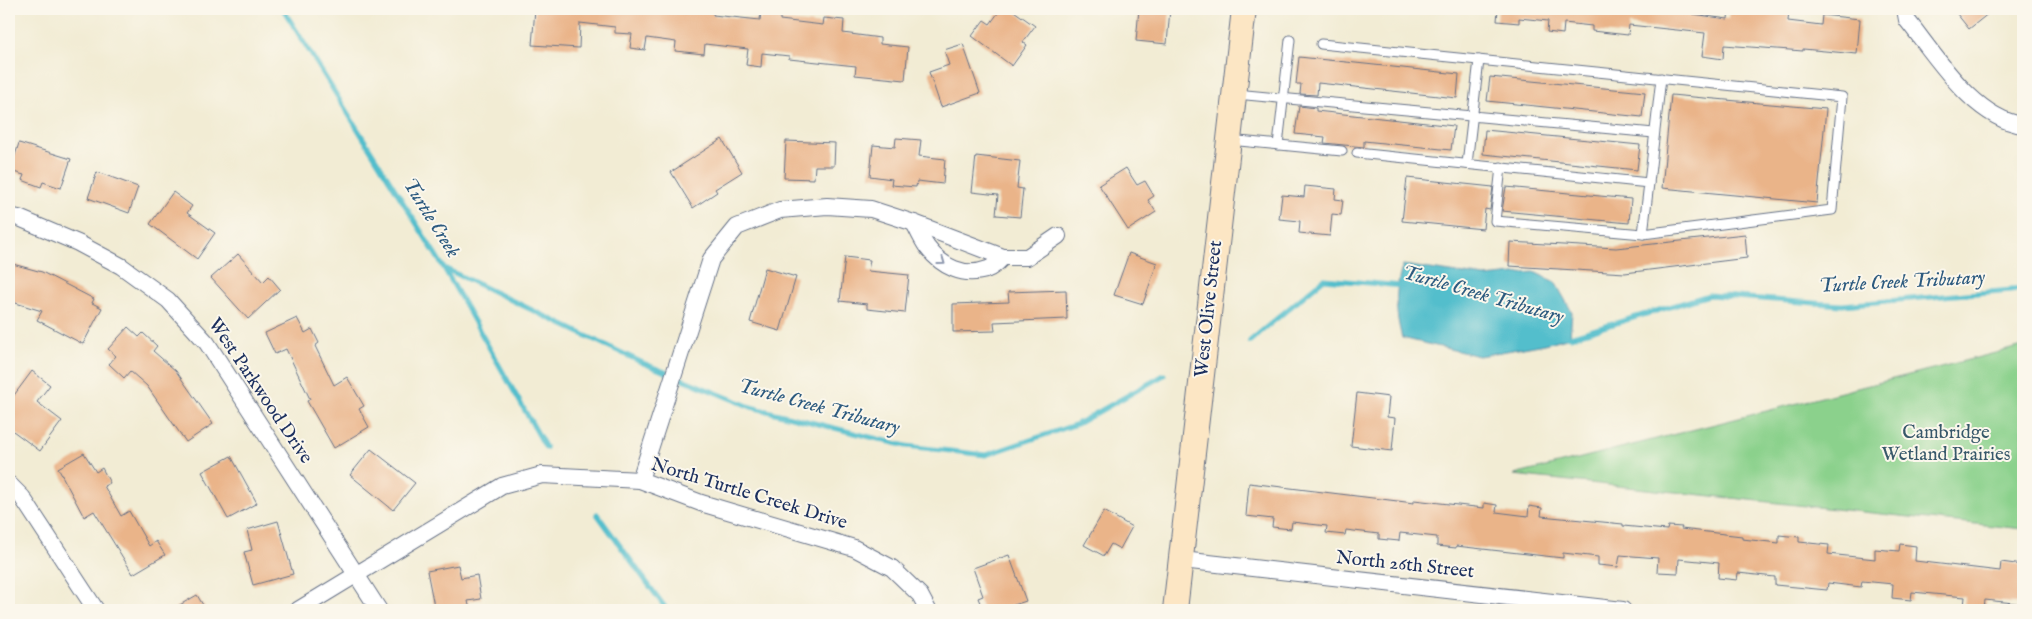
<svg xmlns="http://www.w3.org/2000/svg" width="2032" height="619" viewBox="0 0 2032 619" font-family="'IM FELL English',serif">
  <rect width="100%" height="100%" fill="#fbf7ec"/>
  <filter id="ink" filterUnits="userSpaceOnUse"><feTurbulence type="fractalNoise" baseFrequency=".02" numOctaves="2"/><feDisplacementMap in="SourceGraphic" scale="10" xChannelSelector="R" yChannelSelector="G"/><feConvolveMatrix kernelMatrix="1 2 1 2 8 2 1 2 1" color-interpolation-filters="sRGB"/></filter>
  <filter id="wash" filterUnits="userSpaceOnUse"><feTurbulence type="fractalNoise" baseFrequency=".0096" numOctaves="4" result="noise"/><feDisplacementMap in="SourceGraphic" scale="20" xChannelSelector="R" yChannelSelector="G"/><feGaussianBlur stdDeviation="1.12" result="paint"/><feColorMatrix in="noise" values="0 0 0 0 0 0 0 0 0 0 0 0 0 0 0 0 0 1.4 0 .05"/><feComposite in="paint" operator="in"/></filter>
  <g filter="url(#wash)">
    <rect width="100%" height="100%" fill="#f2ecd4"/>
    <!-- green -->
    <path fill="#8bd18c" stroke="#538075" d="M2023 346V529L1514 475Z"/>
    <!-- water -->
    <path fill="#52becc" stroke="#367695" d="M1403 265 1485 277 1534 272 1555 282 1572 312 1570 337 1545 344 1479 356 1402 338C1395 312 1394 291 1403 265Z"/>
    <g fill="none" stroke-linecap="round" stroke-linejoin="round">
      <!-- stream -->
      <g stroke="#52becc" stroke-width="5">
        <path d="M283 9 444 268 546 448"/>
        <path d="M444 268 643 363 751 407 906 446 986 455 1077 424 1164 375"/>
        <path d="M1564 335 1570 337 1709 295 1842 305 2023 289"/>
        <path d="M1250 341 1324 279 1402 286"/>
        <path d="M597 514 667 610"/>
      </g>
    </g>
    <g id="blocks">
      <!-- building -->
      <g fill="#eab489">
        <path d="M535 9H661L689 12 690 9H714L713 15 760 20 761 11 780 13V20L823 25 824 18 844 20 843 33 880 38V44L908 47 905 80 855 75 856 66 789 59V56L762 53 761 67 746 65 748 49 705 44 704 54 675 51 676 42 647 38 645 50 630 48 632 34 615 33V27L580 23 579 48 532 45Z"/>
        <path d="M1001 9H1011L1035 26 1023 42 1027 45 1012 66 972 36 984 20 990 24Z"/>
        <path d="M1139 9H1170L1167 44 1136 41Z"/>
        <path d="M1498 9H1692V14L1728 19 1729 9H1772L1789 10 1788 21 1821 25 1822 15 1860 19 1857 54 1803 49V51L1724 45 1723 59 1702 56 1705 33 1629 25 1628 35 1592 31V26L1564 23 1563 34 1547 32 1548 21 1519 18V23L1497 21Z"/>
        <path d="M1953 9H1994L1969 29Z"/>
        <path d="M963 44 980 93 941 107 929 72 949 65 944 50Z"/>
        <path d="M1299 57 1459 74 1457 98 1318 83 1317 95 1300 94 1301 84H1296Z"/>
        <path d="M1490 77 1645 92 1642 117 1487 101Z"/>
        <path d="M1671 95 1826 109 1817 203 1662 188Z"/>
        <path d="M1299 106 1316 108V111L1454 126 1451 150 1364 141V147L1324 143 1325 137 1295 134Z"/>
        <path d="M1485 130 1640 145 1637 170 1483 154Z"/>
        <path d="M896 138 921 140 919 156 945 159 943 184 917 181 916 187 891 185 892 179 870 176 873 145 895 147Z"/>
        <path d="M722 139 742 172 715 189 717 192 693 208 671 172Z"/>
        <path d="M786 141 835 143 834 166H815L814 179 784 178Z"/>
        <path d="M19 143 71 159 61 188 43 182 41 187 22 180 24 175 10 171Z"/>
        <path d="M976 156 1020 161 1017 188 1023 189 1020 217 996 215 998 195 972 192Z"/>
        <path d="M1126 168 1137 185 1145 181 1154 196 1148 200 1156 212 1128 230 1099 185Z"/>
        <path d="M97 172 138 187 129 213 88 198Z"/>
        <path d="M1407 178 1493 187 1490 210 1485 209 1483 229 1402 221Z"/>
        <path d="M1305 186 1336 189 1335 199 1343 200 1341 215 1332 214 1330 236 1299 233 1300 221 1279 219 1282 195 1304 197Z"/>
        <path d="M1506 187 1631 199 1629 223 1502 211Z"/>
        <path d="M173 192 192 206 187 213 215 233 197 259 150 224Z"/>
        <path d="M1745 234 1747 258 1625 273 1509 266 1510 242 1616 248Z"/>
        <path d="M1129 253 1157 263 1143 304 1114 295Z"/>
        <path d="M238 254 263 282 269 276 280 289 248 319 211 278Z"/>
        <path d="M845 257 870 260 868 271 909 275 905 313 867 309V304L840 301Z"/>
        <path d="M9 263 42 272 94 299 92 303 102 308 83 344 37 320 42 311 9 301Z"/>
        <path d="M765 268 796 277 780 331 750 322Z"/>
        <path d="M1066 290 1067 319 994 322 995 331 953 332V304L1009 302 1008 292Z"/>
        <path d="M297 318 305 333 312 329 319 343 315 346 334 385 347 377 364 406 359 409 369 427 334 448 307 401 310 399 286 349 275 354 265 333Z"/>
        <path d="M128 327 139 337 143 333 157 346 153 351 176 371 213 424 186 442 147 386 130 371 124 378 109 364 116 356 108 349Z"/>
        <path d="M32 371 50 385 37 402 62 421 40 451 9 428V402Z"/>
        <path d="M1357 393 1389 397 1387 417 1395 418 1392 451 1351 446Z"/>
        <path d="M371 449 415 483 393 510 350 475Z"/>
        <path d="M84 453 96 472 102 468 110 483 104 486 121 516 129 511 149 546 156 541 165 555 133 574 94 511 84 517 58 468Z"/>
        <path d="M231 456 257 503 228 519 202 472Z"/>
        <path d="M1249 483 1414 503V500L1484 508V503L1497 505 1496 512 1528 516 1529 506 1542 508 1541 516 1623 524V526L1667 530 1668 526 1682 527 1681 529 1742 536V539L1779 543V535L1799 537V542L1829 545 1828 554 1875 559V549L1899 551 1900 544 1916 546 1915 561 2000 571 2001 562 2023 565V604L1985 600 1984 608 1964 606 1965 597 1912 592 1911 600 1892 598 1893 584 1862 581 1861 587 1828 583 1827 590 1775 585V577L1738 573 1737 580 1718 578 1719 563 1679 559 1678 573 1657 572 1658 558 1620 555 1618 567 1598 565V557L1563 553V558L1456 546V548L1437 546V537L1400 533 1399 541 1379 539V534L1346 530 1345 535 1326 533 1327 526 1292 522 1291 529 1272 527 1273 519 1246 516Z"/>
        <path d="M1104 511 1132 527 1120 549 1111 544 1104 556 1084 545Z"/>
        <path d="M278 521 293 574 253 585 244 552 252 550 247 530Z"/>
        <path d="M1009 555 1026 601 999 610H983L978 598 983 596 973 568Z"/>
        <path d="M458 565 461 578 477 575 481 599 468 601 470 610H440L439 605 434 606 427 571Z"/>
        <path d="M197 595 206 610H171Z"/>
      </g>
    </g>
  </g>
  <g filter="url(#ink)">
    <use href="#blocks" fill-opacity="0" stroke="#667187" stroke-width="1"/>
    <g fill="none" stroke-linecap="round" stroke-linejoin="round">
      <defs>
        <g id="lane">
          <path d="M1321 44 1842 97 1832 210 1643 234 1649 183 1357 153"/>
          <path d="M1236 94 1654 133"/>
          <path d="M1229 140 1342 151"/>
          <path d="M1278 145 1290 40"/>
          <path d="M1467 164 1479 60"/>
          <path d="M1501 167 1495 221 1643 234"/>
          <path d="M1649 183 1661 78"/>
        </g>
        <g id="street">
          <path d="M1905 9 1907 20C1936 56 1974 119 2023 125"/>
          <path d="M9 216 19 218 78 243 121 266 168 300 207 343 379 610"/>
          <path d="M914 223C918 231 922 240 927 247 942 267 964 278 988 269 994 267 999 261 1003 257"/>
          <path d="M640 480 711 259 737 227 780 210 827 206 871 209 914 223 1003 257H1027L1058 236"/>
          <path d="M9 484 22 497 96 610"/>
          <path d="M1182 560 1623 610"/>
          <path d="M298 610 502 486 542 475 640 480 701 503 854 548 892 568 920 595 928 610"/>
        </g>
        <path id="secondary" d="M1175 610 1244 9"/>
      </defs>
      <!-- lane casing -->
      <use href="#lane" stroke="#667187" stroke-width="11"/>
      <!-- street casing -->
      <use href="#street" stroke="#667187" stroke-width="18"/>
      <!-- secondary casing -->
      <use href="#secondary" stroke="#667187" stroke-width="26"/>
      <!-- lane -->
      <use href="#lane" stroke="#fff" stroke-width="9"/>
      <!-- street -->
      <use href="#street" stroke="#fff" stroke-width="16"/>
      <!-- secondary -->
      <use href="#secondary" stroke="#fce6c4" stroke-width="24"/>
    </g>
    <!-- one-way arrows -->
    <defs><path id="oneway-chevron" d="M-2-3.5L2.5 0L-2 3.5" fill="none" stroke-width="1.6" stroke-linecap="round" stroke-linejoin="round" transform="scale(1.25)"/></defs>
    <use stroke="#8d97ae" href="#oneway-chevron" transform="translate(942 262) rotate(36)"/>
  </g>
  <g text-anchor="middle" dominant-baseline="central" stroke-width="4" stroke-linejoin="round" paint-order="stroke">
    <!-- street labels -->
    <g font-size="19" fill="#1b2f5e" stroke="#fbf7ec">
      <text transform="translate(1209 309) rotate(-84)">West Olive Street</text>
      <text transform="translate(260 391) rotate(56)">West Parkwood Drive</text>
      <text transform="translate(749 494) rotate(17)">North Turtle Creek Drive</text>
      <text transform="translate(1405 565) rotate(6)">North 26th Street</text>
    </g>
    <!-- park labels -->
    <g font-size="19" fill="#37586a" stroke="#fbf7ec">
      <text x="1946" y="433">Cambridge<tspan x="1946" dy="22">Wetland Prairies</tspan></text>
    </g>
    <!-- water labels -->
    <g font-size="20" font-style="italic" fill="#2c5a7f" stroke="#fbf7ec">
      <text transform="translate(431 218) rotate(58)">Turtle Creek</text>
      <text transform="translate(1902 282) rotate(-3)">Turtle Creek Tributary</text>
      <text transform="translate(1483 295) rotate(16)">Turtle Creek Tributary</text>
      <text transform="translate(819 407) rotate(15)">Turtle Creek Tributary</text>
    </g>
  </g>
  <!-- margin -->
  <rect width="2032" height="619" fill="none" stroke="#fbf7ec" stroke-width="30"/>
</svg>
